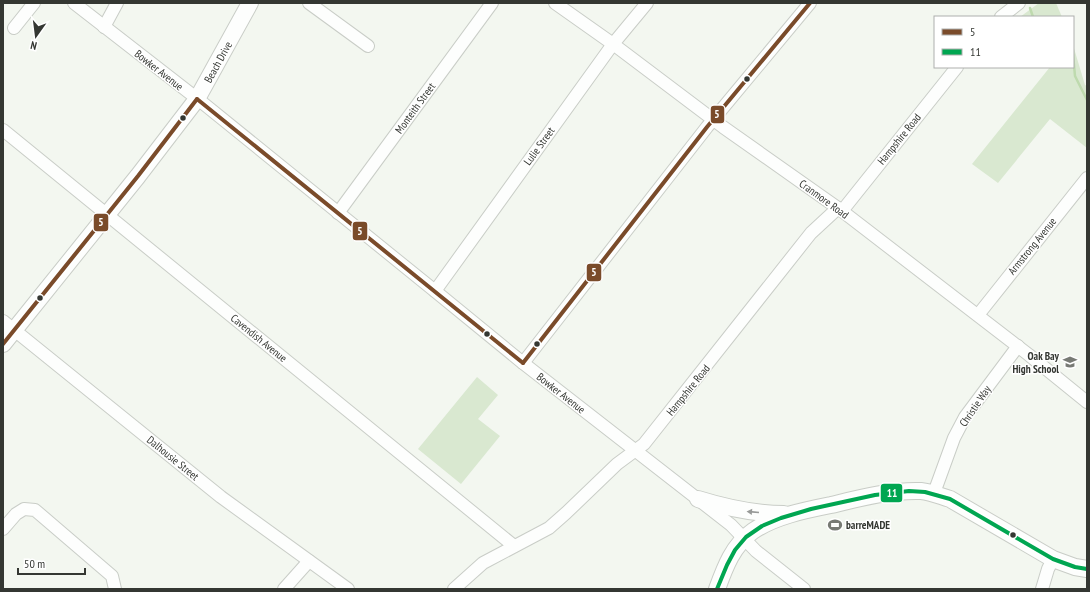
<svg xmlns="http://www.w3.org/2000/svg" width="1090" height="592" viewBox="0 0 1090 592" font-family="'PT Sans Narrow',sans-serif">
  <rect width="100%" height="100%" fill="#f3f7f0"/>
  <!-- green -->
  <g fill="#d9e8d0">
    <path d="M1039 3H1056L1062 17H1020Z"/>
    <path d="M1073 45 1085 85 1087 86V148L1050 119 998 183 972 164 1050 67H1073Z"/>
    <path d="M477 377 498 395 478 419 500 436 461 484 418 449Z"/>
  </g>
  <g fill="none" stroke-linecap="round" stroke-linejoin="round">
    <!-- stream -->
    <g stroke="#bedaae" stroke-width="2.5">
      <path d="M1030 8 1033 17"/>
      <path d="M1073 54 1075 76 1087 100"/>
    </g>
    <defs>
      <g id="minor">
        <path d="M74 3 204 104 435 291 523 363 731 525 756 551 804 589"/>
        <path d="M309 3 368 46"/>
        <path d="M555 3 613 44 723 127 842 211 1029 355 1087 402"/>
        <path d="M1001 17 1019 3"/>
        <path d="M104 27 117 3"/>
        <path d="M14 28 34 3"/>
        <path d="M3 130 514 546"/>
        <path d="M842 211 957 67"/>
        <path d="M338 213 492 3"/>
        <path d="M435 291 613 44 647 3"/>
        <path d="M978 315 1087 178"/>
        <path d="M3 321 221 497 348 589"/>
        <path d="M523 363 707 127 810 3"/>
        <path d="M934 493 954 438 965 417 1018 346"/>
        <path d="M3 529 16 514 24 509 35 510 112 576 115 589"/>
        <path d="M284 589 309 561"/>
        <path d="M454 589 483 563 549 528 566 513 617 464 644 444 811 233 838 208"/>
        <path d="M1042 589 1048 569 1053 559"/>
      </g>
      <g id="major">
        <path d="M3 344 138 176 197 99 250 3"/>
        <path d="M698 499C727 508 754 514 784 514"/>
        <path d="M717 589C725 567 733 545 753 531 775 516 806 510 831 505 860 498 890 490 921 491 931 492 940 496 950 499L1053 559 1075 567 1087 569"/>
      </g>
    </defs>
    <!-- minor casing -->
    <use href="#minor" stroke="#c9cdc7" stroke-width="14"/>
    <!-- major casing -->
    <use href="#major" stroke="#c9cdc7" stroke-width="18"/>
    <!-- minor -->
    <use href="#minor" stroke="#fdfefd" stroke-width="12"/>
    <!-- major -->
    <use href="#major" stroke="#fdfefd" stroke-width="16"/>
    <defs>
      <g id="bus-1">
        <path d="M197 99 523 363"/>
        <path d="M3 344 138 176 197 99"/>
        <path d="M523 363 707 127 810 3"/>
      </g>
      <path id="bus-2" d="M717 589 727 565 735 550 746 537 762 526 781 518 811 509 875 495 909 491 925 492 950 499 1053 559 1075 567 1087 569"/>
    </defs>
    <!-- bus-1 casing -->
    <use href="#bus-1" stroke="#fff" stroke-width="7"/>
    <!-- bus-2 casing -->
    <use href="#bus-2" stroke="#fff" stroke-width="7"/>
    <!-- bus-1 -->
    <use href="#bus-1" stroke="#7a4b2a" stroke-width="4"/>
    <!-- bus-2 -->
    <use href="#bus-2" stroke="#00a651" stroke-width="4"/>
  </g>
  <!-- one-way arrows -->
  <defs><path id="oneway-solid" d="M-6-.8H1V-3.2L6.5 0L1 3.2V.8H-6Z"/></defs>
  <use fill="#989a98" href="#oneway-solid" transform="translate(753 512) rotate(-175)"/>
  <!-- icons -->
  <defs>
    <symbol id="school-bare" viewBox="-9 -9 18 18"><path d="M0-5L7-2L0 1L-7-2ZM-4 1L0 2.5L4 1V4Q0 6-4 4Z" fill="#777a74" stroke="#fff" stroke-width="2.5" paint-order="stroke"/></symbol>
    <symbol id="stadium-bare" viewBox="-9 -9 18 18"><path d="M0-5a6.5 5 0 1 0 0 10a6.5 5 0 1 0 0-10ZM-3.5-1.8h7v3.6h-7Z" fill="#777a74" stroke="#fff" stroke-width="2.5" paint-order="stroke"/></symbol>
  </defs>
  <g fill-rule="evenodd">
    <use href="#school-bare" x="1060" y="352" width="20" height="20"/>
    <use href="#stadium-bare" x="825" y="515" width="20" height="20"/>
  </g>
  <!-- markers -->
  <g fill="#343732" stroke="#fff" stroke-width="1.5">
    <circle cx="747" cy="79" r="3.5"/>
    <circle cx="183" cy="118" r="3.5"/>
    <circle cx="40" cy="298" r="3.5"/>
    <circle cx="487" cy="334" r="3.5"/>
    <circle cx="537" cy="344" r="3.5"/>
    <circle cx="1013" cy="535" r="3.5"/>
  </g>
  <g text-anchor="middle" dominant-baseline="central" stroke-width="3" stroke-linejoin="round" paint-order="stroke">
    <!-- street labels -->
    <g font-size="11" fill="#343732" stroke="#fff">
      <text transform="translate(218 62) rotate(-61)">Beach Drive</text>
      <text transform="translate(159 70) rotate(38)">Bowker Avenue</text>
      <text transform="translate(415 108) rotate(-54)">Monteith Street</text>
      <text transform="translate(899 139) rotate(-51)">Hampshire Road</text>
      <text transform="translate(539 146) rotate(-54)">Lulie Street</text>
      <text transform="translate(824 199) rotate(36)">Cranmore Road</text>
      <text transform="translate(1032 246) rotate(-51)">Armstrong Avenue</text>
      <text transform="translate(259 338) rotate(39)">Cavendish Avenue</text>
      <text transform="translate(688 390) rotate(-51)">Hampshire Road</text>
      <text transform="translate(561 393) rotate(38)">Bowker Avenue</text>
      <text transform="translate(975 406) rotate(-56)">Christie Way</text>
      <text transform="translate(173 458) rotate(39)">Dalhousie Street</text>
    </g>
    <!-- poi labels -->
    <g font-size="11" font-weight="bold" fill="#343732" stroke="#fff" text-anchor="end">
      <text x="1059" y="356">Oak Bay<tspan x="1059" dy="13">High School</tspan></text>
      <text x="846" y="525" text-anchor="start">barreMADE</text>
    </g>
  </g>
  <g stroke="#fff" stroke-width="1.5">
    <rect x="710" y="105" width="15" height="19" rx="4" fill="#7a4b2a"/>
    <rect x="93" y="213" width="16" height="19" rx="4" fill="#7a4b2a"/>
    <rect x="352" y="221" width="16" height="20" rx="4" fill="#7a4b2a"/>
    <rect x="586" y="263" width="16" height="19" rx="4" fill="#7a4b2a"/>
    <rect x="880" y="483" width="23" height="20" rx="4" fill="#00a651"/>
  </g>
  <g font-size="11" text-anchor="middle" font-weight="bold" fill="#fff">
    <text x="717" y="118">5</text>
    <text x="101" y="226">5</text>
    <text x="360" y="235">5</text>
    <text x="594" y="276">5</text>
    <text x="892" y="497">11</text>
  </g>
  <!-- border -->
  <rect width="1090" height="592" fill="none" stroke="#343732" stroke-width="8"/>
  <!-- legend -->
  <rect x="934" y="16" width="140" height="52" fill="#ffffff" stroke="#aeafad"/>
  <rect x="942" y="29" width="20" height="6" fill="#7a4b2a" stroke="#aeafad"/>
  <text x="970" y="36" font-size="12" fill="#343732">5</text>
  <rect x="942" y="49" width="20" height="6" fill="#00a651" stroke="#aeafad"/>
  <text x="970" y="56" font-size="12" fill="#343732">11</text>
  <!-- north arrow -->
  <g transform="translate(36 36) rotate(194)" stroke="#ffffff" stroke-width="3" paint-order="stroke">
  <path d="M0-3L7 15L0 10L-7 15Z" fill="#343732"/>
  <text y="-6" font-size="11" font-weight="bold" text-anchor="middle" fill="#343732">N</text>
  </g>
  <!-- scale -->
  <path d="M18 568v6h67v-6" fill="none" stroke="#343732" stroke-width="2"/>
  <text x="24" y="568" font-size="12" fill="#343732" stroke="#ffffff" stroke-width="3" paint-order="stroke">50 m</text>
</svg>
